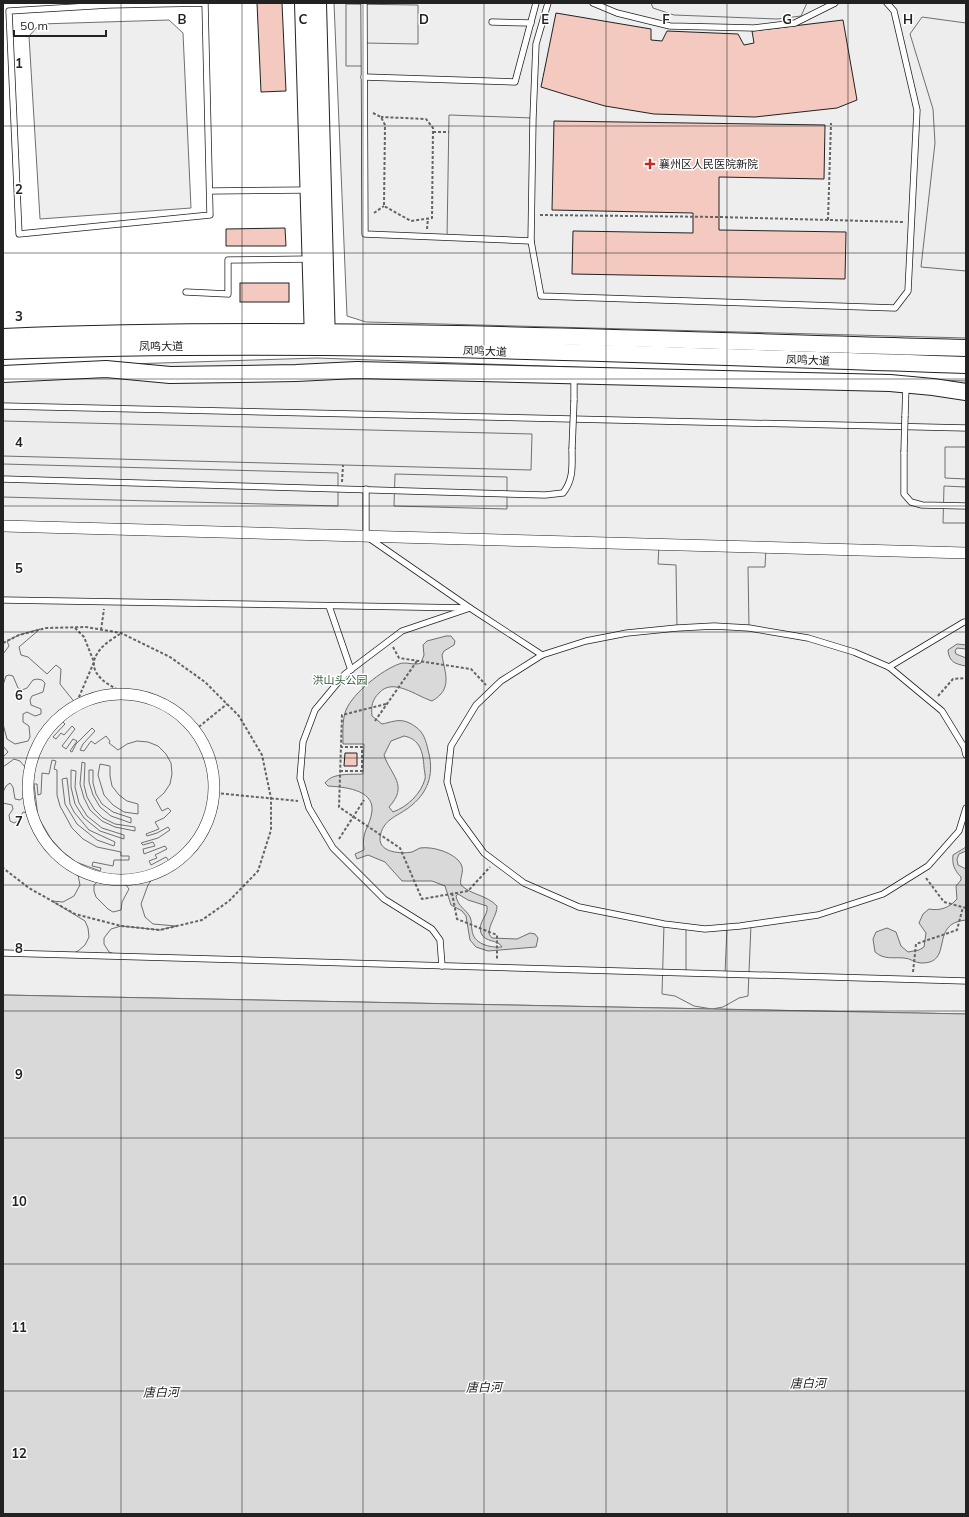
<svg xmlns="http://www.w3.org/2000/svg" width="969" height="1517" viewBox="0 0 969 1517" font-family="Mulish,'Noto Sans SC',sans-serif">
  <rect width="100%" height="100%" fill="#fff"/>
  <!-- green -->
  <g fill="#eee" stroke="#6f6f6f">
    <path d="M334 3H966V338L366 322 347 316Z"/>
    <path d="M169 20 183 33 191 208 40 219 29 36 40 24Z"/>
    <path d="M317 358 966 381V1014L3 995V368Z"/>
  </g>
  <!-- parking -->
  <g fill="#ededed" stroke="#6f6f6f" fill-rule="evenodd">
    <path d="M651 3H807L801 16 777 19 674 15 653 8Z"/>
    <path d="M346 4 418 5V44L364 43V66H346Z"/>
    <path d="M922 17 966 23V271L921 267 935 143 933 109 910 34Z"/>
    <path d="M449 115 533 118 531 241 447 238Z"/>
    <path d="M3 421 532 434 531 470 3 456Z"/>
    <path d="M945 447H966V479L945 478Z"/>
    <path d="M3 464 338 473V506L3 497Z"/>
    <path d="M395 474 507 477V509L394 506Z"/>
    <path d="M944 486 966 487V523H943Z"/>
    <path d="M659 545 766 548 765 567H748L749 628H677L676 565 658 564Z"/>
    <path d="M40 629 19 647 21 655 28 657 47 674 56 665 61 669 60 684 76 704 59 718 65 724 53 737 56 739 61 733 64 735 72 726 75 729 62 746 66 749 73 739 77 741 70 751 72 752 76 744 92 728 95 731 83 744 80 750 84 751 91 741 95 744 106 736 110 741 109 743 118 750 127 744 137 741 148 742 158 746 166 754 171 763 172 774 170 784 164 793 156 800 162 811 168 808 171 811 164 818 155 822 159 829 146 834 147 836 157 833 168 827 170 830 158 838 141 843 143 845 153 842 155 846 143 849 144 854 165 846 167 849 155 855 157 858 149 861 151 865 166 857 172 865 153 878 148 885 141 904 145 917 153 924 176 926 160 930 121 926 111 929 104 938V944L109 952 120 956 69 955 78 951 85 945 89 937 88 928 85 921 52 901 63 902 74 896 80 885 78 875 47 844 29 813 23 812 18 821 14 823 10 821 9 815 13 809 12 805 3 803V792L6 786 10 783 13 787 15 799 20 800 24 797 25 767 20 761 14 759 3 767V757L8 752 3 746V724L7 739 15 744 28 741 30 737 29 726 23 722V714L27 712 35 716 41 714V709L31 705 30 700 32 696 43 692 45 683 42 680 37 679 33 680 27 688 22 690 18 688 13 676 9 675 6 676 3 685V654L9 646 7 641 19 635ZM52 760 56 761 54 769 57 770V795L60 806 72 828 83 839 97 847 121 852V856H129V860H114L113 866 93 862 92 866 101 868 100 871 76 862 63 852 51 839 38 817 34 784H37L38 795 41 794 42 773 49 774ZM82 762 85 763 84 785 87 797 94 809 103 818 115 824 135 827V831L115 827 102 821 90 810 84 798 80 784ZM100 764 110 766V776L112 786 119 795 127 801 138 804V814L124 812 113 805 104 795 98 775ZM71 770 76 771 75 787 79 803 87 816 102 828 124 835V839L100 831 84 818 75 804 71 787ZM89 770H93V783L96 794 102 804 113 812 131 818V823L111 816 100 807 93 795 89 782ZM67 778 70 804 74 812 89 830 115 842 114 846 97 840 77 824 65 804 62 779ZM101 879 122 880 129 889 122 902 121 910 113 912 108 909 96 897 94 891V885Z"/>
    <path d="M664 924 686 927V973L725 974 727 927 751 925 748 996 739 998 723 1007 712 1009 694 1006 675 996 662 994Z"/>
  </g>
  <!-- water -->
  <g fill="#d9d9d9" stroke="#6f6f6f" fill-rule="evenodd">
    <path d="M446 636H451L455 641 454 645 444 651 442 655C445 674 453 689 432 701 416 696 393 677 379 693 372 700 371 706 372 716L382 724C396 721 402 717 416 727 424 733 426 741 428 750 434 771 430 790 412 805 400 816 382 818 380 838 379 853 402 854 412 852 415 851 417 849 420 848 433 846 455 853 461 864 465 872 459 878 461 885 471 895 487 895 497 906 497 916 489 923 489 934L492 938 517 939 530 933 535 934 538 938 536 947 488 951 476 947 470 940 466 916 462 911 451 905 445 886 432 881H402L385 862 368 855 357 859 355 854 364 850C361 830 370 828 372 811 374 789 343 787 328 786L325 783C333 772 352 775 363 774L364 744H343C343 733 342 720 346 710 353 693 382 670 399 664 406 661 414 666 421 663L424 655 423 645 427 641ZM404 736C420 739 423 752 424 767 424 770 426 776 425 779 421 794 407 807 393 812L389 807C409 785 391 776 384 755L391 741ZM458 894 468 900 487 906C489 916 477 922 481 933 485 943 498 939 502 947 490 948 473 944 472 930 471 926 472 921 470 917 466 909 458 907 456 896Z"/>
    <path d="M957 644 966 645V649L957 648 955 651 956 654 966 658V666C955 664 949 662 948 650Z"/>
    <path d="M966 847V851L959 854 957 859 958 865 966 869V920C928 923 955 964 921 963 915 963 910 958 904 958 893 957 884 960 875 952L873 939 876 932 887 928 896 932 901 946 908 952 919 950 924 947 926 933 919 923 923 914 929 909C940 911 949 908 957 899L956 886 961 880V877C954 870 952 864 953 855Z"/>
    <path d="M3 995 966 1014V1514H3Z"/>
  </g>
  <!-- building -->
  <g fill="#f3c9c0" stroke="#222">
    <path d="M257 3H282L286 91 261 92Z"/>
    <path d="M556 13 651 29V40L662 41 667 31 738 34 744 45 754 43 752 31 843 20 857 100 837 108 755 117 654 114 605 106 567 95 541 87Z"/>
    <path d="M554 121 825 125 824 179 719 177V230L846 232 845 279 572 274 573 231 693 233V213L552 210Z"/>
    <path d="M285 228 286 246H226V229Z"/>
    <rect x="240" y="283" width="49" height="19"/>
    <path d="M345 753H357V766H344Z"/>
  </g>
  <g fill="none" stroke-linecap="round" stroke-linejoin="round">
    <defs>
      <g id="lane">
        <path d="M205 3 210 215 19 234 9 11 109 5Z"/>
        <path d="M364 3 365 234 531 241"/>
        <path d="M548 3 536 44 533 118 531 241 541 296 895 308 908 291 917 110 894 11 887 3"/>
        <path d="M593 3 617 13 670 26 754 28 795 23 835 3"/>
        <path d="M492 22 531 23"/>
        <path d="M364 77 515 82 536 3"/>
        <path d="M210 191 307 190"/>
        <path d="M186 292 228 294V260L310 259"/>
        <path d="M574 400V377"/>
        <path d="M3 406 966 428"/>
        <path d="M905 416 906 385"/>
        <path d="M904 452V494L911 502 922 505 966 506"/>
        <path d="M3 479 545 495 563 493C574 479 572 465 572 449"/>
        <path d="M3 600 470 608 366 536V489"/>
        <path d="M329 606 351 670"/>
        <path d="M889 667 964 622H966"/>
        <path d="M966 755 964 747 942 711 889 667 854 652 808 638 749 628 714 626 677 628 627 633 586 641 542 655 501 681 476 705 451 746 447 782 457 816 484 853 524 883 579 907 664 924 705 929 740 926 818 915 883 894 928 866 959 831 966 808"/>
        <path d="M3 953 966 981"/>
        <path d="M442 966 440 940 432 929 384 899 333 848 309 808 300 778 303 742 315 710 345 674 402 631 470 608 542 655"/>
      </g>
      <g id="street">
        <path d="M3 526 966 553"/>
        <circle cx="121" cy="787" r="93"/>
      </g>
      <g id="secondary">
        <path d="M303 3 313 341"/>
        <path d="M318 3 327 343"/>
        <path d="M3 337C324 324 645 340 966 348"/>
        <path d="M3 351C324 339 645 355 966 365"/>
        <path d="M3 374 106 369 170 375 296 373 357 370 890 383 933 387 966 392"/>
      </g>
    </defs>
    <!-- lane casing -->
    <use href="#lane" stroke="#222" stroke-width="7"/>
    <!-- street casing -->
    <use href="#street" stroke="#222" stroke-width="12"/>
    <!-- secondary casing -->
    <use href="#secondary" stroke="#222" stroke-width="18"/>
    <!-- path -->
    <g stroke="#646464" stroke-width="2" stroke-dasharray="3 2" stroke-linecap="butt">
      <path d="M373 113 381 117 385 125 384 206 411 221 432 218 433 128 426 119 381 117"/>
      <path d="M433 132H449"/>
      <path d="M374 213 384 206"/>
      <path d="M540 215 719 217 904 222"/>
      <path d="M828 220 831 123"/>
      <path d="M427 229 428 218"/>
      <path d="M342 482 343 465"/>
      <path d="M75 628 84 637 94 662 76 704"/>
      <path d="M101 630 104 609"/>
      <path d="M120 634C112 639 102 645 97 654 84 674 114 690 129 693"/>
      <path d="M3 643 19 635 46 628 86 627 121 633 170 657 205 682 239 716 262 755 271 798V830L258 871 229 901 202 920 160 930 121 926 75 914 29 888 3 868"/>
      <path d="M393 647 399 658 471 669 486 685"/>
      <path d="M938 696 953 679 966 678"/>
      <path d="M386 704 342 715 339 807 400 848 422 899 468 891 490 867"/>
      <path d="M375 721 417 661"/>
      <path d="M195 730 227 704"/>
      <path d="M340 771H362V747H341"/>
      <path d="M216 793 298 801"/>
      <path d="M339 839 364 800"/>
      <path d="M926 878 944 902 966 908"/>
      <path d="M452 893 457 919 497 935V959"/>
      <path d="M913 972 916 944 957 930 963 907"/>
    </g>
    <!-- lane -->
    <use href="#lane" stroke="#fff" stroke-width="5.5"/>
    <!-- street -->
    <use href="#street" stroke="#fff" stroke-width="11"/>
    <!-- secondary -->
    <use href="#secondary" stroke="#fff" stroke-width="16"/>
    <defs>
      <g id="lane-bridge">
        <path d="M572 449 574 400"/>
        <path d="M904 452 905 416"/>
      </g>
    </defs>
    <!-- lane-bridge casing -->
    <use href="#lane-bridge" stroke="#222" stroke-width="7" stroke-linecap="butt"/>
    <!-- lane-bridge -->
    <use href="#lane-bridge" stroke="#fff" stroke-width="5.5"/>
  </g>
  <!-- grid -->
  <path fill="none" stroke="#222" stroke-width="1" stroke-opacity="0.55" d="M121 3V1514M242 3V1514M363 3V1514M484 3V1514M606 3V1514M727 3V1514M848 3V1514M3 126H966M3 253H966M3 379H966M3 506H966M3 632H966M3 758H966M3 885H966M3 1011H966M3 1138H966M3 1264H966M3 1391H966"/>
  <!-- markers -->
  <path fill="#c62828" stroke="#fff" stroke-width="1.5" d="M648 158h4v4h4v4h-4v4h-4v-4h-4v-4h4z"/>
  <g text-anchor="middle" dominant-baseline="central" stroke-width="3" stroke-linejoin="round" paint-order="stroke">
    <!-- poi labels -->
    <g font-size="11" fill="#222" stroke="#fff" text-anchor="start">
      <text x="659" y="164">襄州区人民医院新院</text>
    </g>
    <!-- street labels -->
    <g font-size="11" fill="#222" stroke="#fff">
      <text x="161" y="346">凤鸣大道</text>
      <text transform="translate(485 351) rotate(2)">凤鸣大道</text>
      <text transform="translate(808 360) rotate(2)">凤鸣大道</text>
    </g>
    <!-- park labels -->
    <g font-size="11" fill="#2f5e38" stroke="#fff">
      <text x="340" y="680">洪山头公园</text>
    </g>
    <!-- water labels -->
    <g font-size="12" font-style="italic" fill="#222" stroke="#fff">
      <text transform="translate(808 1383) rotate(-1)">唐白河</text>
      <text transform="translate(484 1387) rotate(-1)">唐白河</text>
      <text transform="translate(161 1392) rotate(-1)">唐白河</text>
    </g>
  </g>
  <g font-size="13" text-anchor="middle" font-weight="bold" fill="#222" stroke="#fff" stroke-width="3" stroke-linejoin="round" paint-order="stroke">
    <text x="182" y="24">B</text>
    <text x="303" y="24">C</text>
    <text x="424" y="24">D</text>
    <text x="545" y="24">E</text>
    <text x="666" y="24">F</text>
    <text x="787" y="24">G</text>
    <text x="908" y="24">H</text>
    <text x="19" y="68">1</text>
    <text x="19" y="194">2</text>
    <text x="19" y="321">3</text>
    <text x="19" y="447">4</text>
    <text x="19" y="573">5</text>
    <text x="19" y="700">6</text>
    <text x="19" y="826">7</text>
    <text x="19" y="953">8</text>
    <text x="19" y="1079">9</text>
    <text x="19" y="1206">10</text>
    <text x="19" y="1332">11</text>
    <text x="19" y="1458">12</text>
  </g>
  <!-- border -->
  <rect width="969" height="1517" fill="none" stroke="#222222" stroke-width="8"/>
  <!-- scale -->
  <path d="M14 30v6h92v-6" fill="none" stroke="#222222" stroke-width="2"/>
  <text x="20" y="30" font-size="12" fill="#222222" stroke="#ffffff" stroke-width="3" paint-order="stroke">50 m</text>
</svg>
